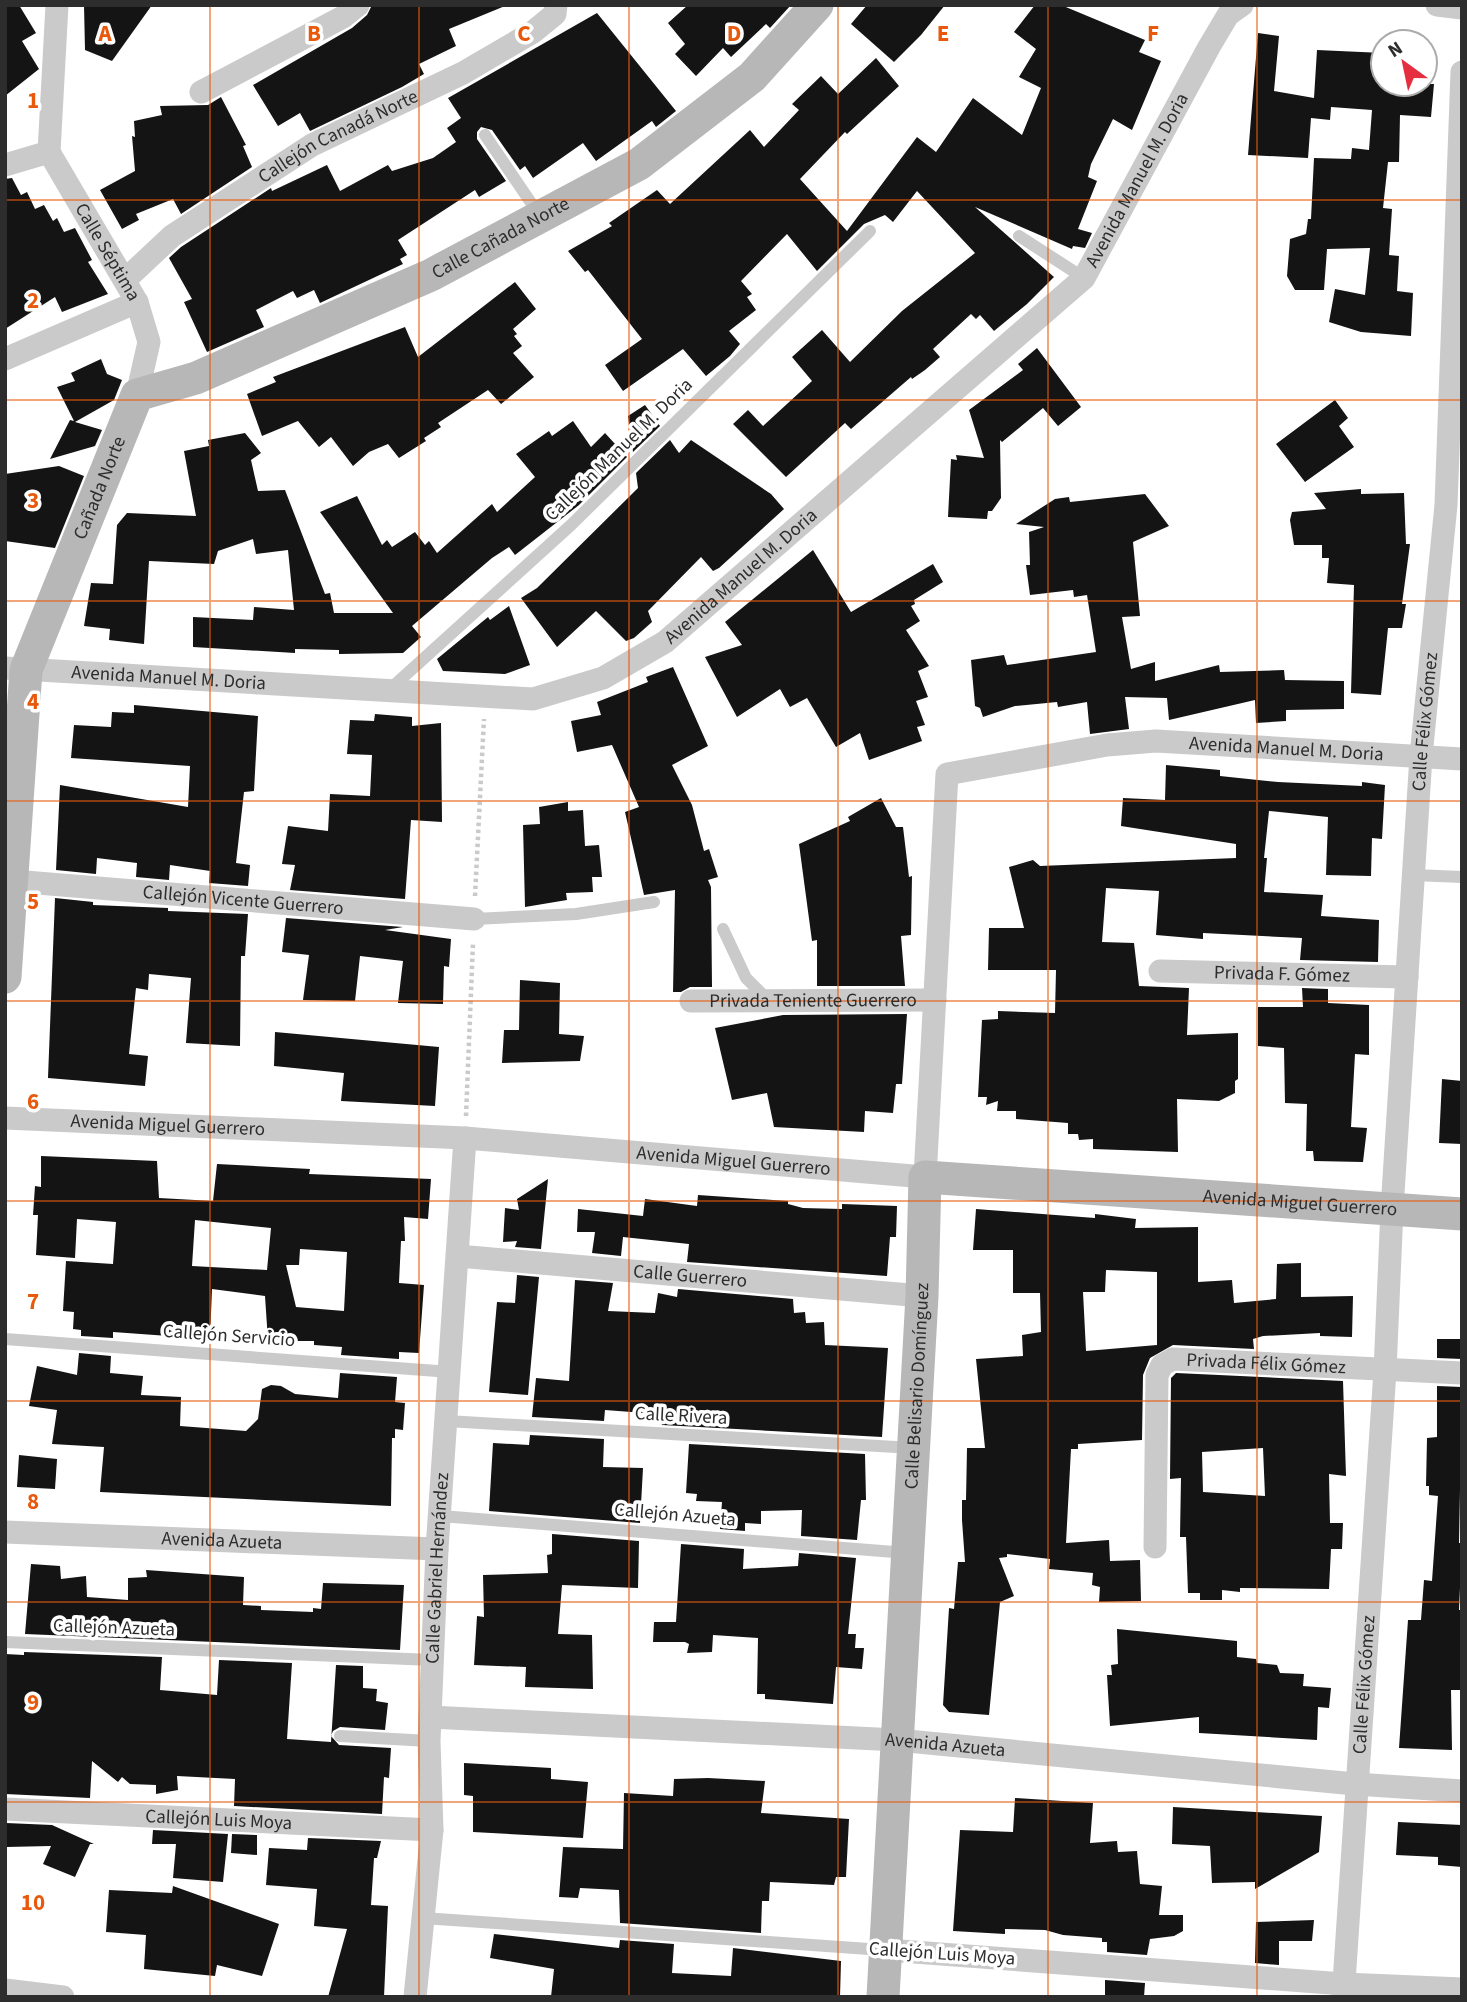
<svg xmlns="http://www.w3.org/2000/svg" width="1467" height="2002" viewBox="0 0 1467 2002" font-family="'Source Sans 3',sans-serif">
  <rect width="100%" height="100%" fill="#fff"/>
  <!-- building -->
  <g fill="#141414" fill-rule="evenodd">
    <path d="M5 5H19L36 33 22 41 39 69 5 96Z"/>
    <path d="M84 5H152L112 61 85 50Z"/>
    <path d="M372 5 505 6 449 29 456 46 419 64 424 74 402 87 310 131 300 113 278 126 253 85 352 28 367 15Z"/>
    <path d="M688 5H791L770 28 766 24 731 57 723 48 696 76 675 54 685 44 668 23Z"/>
    <path d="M867 5H945L921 35 894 62 851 24Z"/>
    <path d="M1035 5H1061L1145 40 1139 52 1161 61 1132 130 1113 119 1091 164 1088 177 1097 181 1078 229 1092 233 1085 248 1073 246 1072 249 975 207 1054 277 1027 304 994 331 980 315 976 319 971 314 933 349 940 357 925 370 912 379 911 377 851 429 845 423 786 477 733 424 748 410 763 426 812 381 792 357 822 330 850 362 902 311 975 253 917 191 893 222 885 215 864 224 817 271 787 234 741 281 752 294 747 297 756 310 729 331 740 344 730 356 706 376 683 349 623 391 605 365 642 339 588 270 585 272 568 251 612 226 609 223 657 190 670 204 750 130 764 147 799 110 792 104 821 76 838 94 876 58 899 86 847 134 845 132 800 179 847 231 917 137 936 152 973 98 1022 135 1041 88 1019 77 1036 49 1014 32Z"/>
    <path d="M597 13 676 111 656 127 652 121 596 161 583 143 533 178 525 166 520 170 492 130 481 127 477 132V139L506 181 479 197 475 190 398 240 407 255 400 259 403 264 320 303 314 290 297 298 293 291 256 310 264 327 207 352 184 302 192 299 169 258 181 247 271 188 272 191 327 165 340 191 388 165 392 171 433 158 456 142 447 128 461 118 448 98Z"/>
    <path d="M1258 33 1279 36 1274 91 1314 98 1317 50 1383 53V84H1434L1431 117 1400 115 1399 162H1388L1383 208 1392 209 1389 255 1399 256 1397 291 1413 293 1411 336 1361 332 1329 322 1335 289 1365 295 1370 248 1327 249 1324 290H1295L1287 276 1290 239 1306 234 1308 219H1311L1314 158 1351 159 1352 148 1369 150 1372 110 1331 107 1330 120 1311 118 1308 158 1248 155Z"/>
    <path d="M221 97 246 145 243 146 252 167 181 214 173 199 136 214 139 220 122 229 100 190 135 171 132 136 135 137 134 121 162 115 160 106 208 105Z"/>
    <path d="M12 178 21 195 27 192 35 209 44 205 53 221 57 218 64 232 75 228 92 260 88 262 108 294 62 312 55 297 5 329V179Z"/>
    <path d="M515 282 536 309 513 329 517 334 514 336 522 346 513 353 534 377 501 404 488 390 438 423 441 427 424 438 426 441 399 458 388 444 369 452 353 466 331 437 319 447 298 421 262 436 247 394 276 382 273 377 405 327 418 357Z"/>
    <path d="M1037 348 1081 407 1058 426 1043 408 1002 442 1000 440 1001 498 992 511H988L987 519 948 517 951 459 957 460 956 455 984 458 969 410 1023 370 1018 364Z"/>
    <path d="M101 359 107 374 122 380 114 400 75 422 102 430 95 446 50 459 70 420 74 421 57 387 75 381 71 373Z"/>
    <path d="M1335 400 1348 418 1339 426 1354 447 1305 482 1276 444Z"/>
    <path d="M645 405 660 426 633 452 628 416Z"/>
    <path d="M573 421 591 447 605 433 627 457 579 505 515 555 509 547 492 558 412 626 421 637 403 653 339 654V650L295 649V653L193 647V617L253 620 254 607 294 610 288 550 256 554 253 539 218 551 214 564 149 561 144 644 109 640 110 629 84 626 91 583 113 584 117 525 127 513 196 516 184 451 209 446 208 440 245 433 261 453 251 460 258 491 285 490 325 594 330 593 334 613H393L320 512 357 496 382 545 387 540 392 547 415 532 425 545 429 541 437 553 492 504 497 512 535 477 516 454 549 431 552 436Z"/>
    <path d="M670 440 679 453 691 440 771 494 784 509 719 568 713 571 701 557 648 611 652 622 634 638 626 641 596 611 557 647 521 598 537 588 638 488 636 473Z"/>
    <path d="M59 466 84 476 55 548 5 541V474Z"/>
    <path d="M1361 489V494L1404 493 1406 544H1410L1402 604H1406L1402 628H1388L1381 695 1351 693 1354 585 1327 583 1329 558H1322V545H1294L1290 520 1292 512 1326 509 1314 493Z"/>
    <path d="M1145 494 1169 526 1133 542 1140 616 1122 617 1131 669 1155 662V681L1219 665 1220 672 1284 670 1285 680 1344 681V709L1286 710V721L1256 723 1255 700 1169 720 1167 698 1125 697 1129 729 1090 734 1087 702 1058 707 1057 702 1015 706 983 717 980 708 975 706 971 660 1004 655 1007 665 1096 652 1087 595 1074 597 1073 590 1030 595 1026 565H1030L1029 532 1044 527 1016 524 1055 499 1069 497 1070 502Z"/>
    <path d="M813 550 851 612 933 564 943 582 914 600 915 604 911 606 920 621 906 630 929 666 918 671 928 697 916 701 925 725 917 727 922 741 869 760 860 733 836 747 807 698 790 707 780 689 737 717 705 657 742 645 725 622Z"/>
    <path d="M509 606 530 665 505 674 443 671 437 659 488 617 490 620Z"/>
    <path d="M673 667 708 746 672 765 692 805 704 851 709 849 718 877 708 880 711 887 712 987H690L681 992H673L675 890 644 895 625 812 639 807 612 745 577 752 571 721 601 715 597 702 648 682 646 677Z"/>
    <path d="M134 705 258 716 254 791 244 792 236 863 250 865 248 886 209 883 210 871 170 865 169 880 136 877 137 863 97 858 96 874 56 870 60 785 188 807 190 766 71 758 74 725 111 727 112 712 134 713Z"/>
    <path d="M375 714 412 717V726L441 723 442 822 411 820 405 899 290 890 295 865 282 864 288 826 328 831 330 794 370 796 372 755 347 754 350 720 374 721Z"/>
    <path d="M1166 765 1220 770V776L1278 782 1362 786V782L1385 785 1382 839 1372 838 1371 876 1326 875 1328 817 1269 811 1264 858H1267L1264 892 1323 895 1321 916 1379 920 1378 962 1300 960 1302 938 1203 933V939L1156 935 1159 891 1106 888 1102 942 1134 943 1139 986 1189 988 1187 1035 1238 1033V1079L1235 1081V1093L1219 1101 1177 1099 1178 1152 1093 1149V1139L1079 1140 1078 1134H1068V1123L1016 1119V1111H997L998 1101 986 1105 987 1097H978L982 1020 998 1019V1011L1055 1013 1056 970H988L989 928H1024L1009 867 1033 860 1040 866 1236 858V844L1121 826 1123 798 1165 800Z"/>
    <path d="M881 798 896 827H903L909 877 912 876 911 935 901 936 905 986H817V940L812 941 799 844 850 821 848 817Z"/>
    <path d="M568 802V811L583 810 585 846 599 845 602 877H592L593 892 566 893 567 900 525 907 523 825 540 824 539 807Z"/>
    <path d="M55 898 93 902V905L168 908V911L248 914 245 956H241L240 1046 186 1043 191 978 149 974 148 990 136 988 129 1054 148 1056 145 1086 48 1078Z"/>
    <path d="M286 918 403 927 385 930 451 939 449 967 444 966 443 1004 398 1003 403 961 360 956 355 1001 303 1000 309 955 282 952Z"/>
    <path d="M520 980 560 983 559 1034 584 1036 580 1061 502 1063 504 1030H519Z"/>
    <path d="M1302 988 1328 989V1003L1369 1005V1055L1355 1054 1351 1127 1367 1128 1363 1162 1314 1161 1313 1151H1306L1307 1104 1285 1103 1284 1048 1258 1046V1007H1303Z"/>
    <path d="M907 1014 902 1084H896L893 1113 865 1111 864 1132 774 1127 767 1093 732 1100 715 1028 783 1015Z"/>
    <path d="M275 1032 439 1047 435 1106 341 1101 344 1073 274 1066Z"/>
    <path d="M1442 1079 1462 1081V1144L1439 1143Z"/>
    <path d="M41 1156 157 1161 159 1198 213 1201 217 1164 310 1169 309 1174 431 1179 428 1219 404 1217 405 1241H401L399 1283 424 1285 419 1353 399 1352V1359L341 1355 342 1347 314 1345V1341H268L265 1296 212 1289 210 1339 113 1332V1338L81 1336V1330L73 1329 74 1312 63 1311 66 1261 113 1264 116 1222 77 1219 75 1258 36 1255 38 1215H33L35 1186 41 1187ZM195 1220 271 1228 267 1270 192 1266ZM300 1249 347 1252 344 1311 296 1307 286 1265H299Z"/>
    <path d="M548 1179 541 1249 515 1247 517 1241 503 1242 505 1208 519 1210 517 1199Z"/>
    <path d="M698 1195 788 1201V1204L803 1208 842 1209V1204L897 1206 896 1237H890L887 1276 687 1262 689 1244 623 1237 621 1256 592 1253 595 1232H577L578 1209 643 1216 645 1199 697 1206Z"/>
    <path d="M976 1209 1095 1218V1214L1136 1219 1135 1228 1198 1227V1282L1232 1280 1234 1303 1276 1299 1277 1264 1301 1263V1297L1353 1296 1352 1337 1320 1336V1333L1263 1336 1253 1339 1254 1349 1173 1345 1150 1358 1143 1375 1142 1440 1078 1444V1449H1071L1066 1543 1109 1540 1110 1561 1140 1560 1141 1601 1099 1602 1100 1587 1092 1585 1093 1573 1049 1569 1050 1559 1007 1554V1557L999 1558 1014 1596 1000 1602 989 1715 949 1712 943 1705 949 1608 954 1609 958 1562H965L962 1520V1500H966L967 1448H985L976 1359 1023 1356 1022 1335 1041 1332 1040 1293H1013V1250H973ZM1106 1270 1157 1272V1345L1086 1351 1083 1292H1105Z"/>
    <path d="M517 1275 539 1277 528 1395 489 1392 497 1302 515 1303Z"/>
    <path d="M575 1280 613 1283 608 1311 655 1313 658 1293 677 1297 678 1289 793 1299 794 1313 805 1312 806 1323 824 1322 825 1345 888 1348 882 1437 662 1425 658 1414 605 1410 604 1421 532 1417 536 1378 569 1381Z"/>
    <path d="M1437 1339H1462V1359L1437 1358Z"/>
    <path d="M79 1353 111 1356 110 1373 143 1376 141 1395 181 1397 180 1426 246 1431 258 1419 262 1389 271 1385 281 1386 295 1394 338 1398 340 1373 397 1377 395 1402 405 1403 403 1430 395 1429V1438H392L391 1506 100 1492 104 1447 52 1444 57 1410 29 1406 37 1366 77 1375Z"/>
    <path d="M1176 1373 1343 1381 1346 1476 1329 1474 1330 1523H1343L1342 1549H1331L1329 1589 1240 1588V1592L1222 1590V1600H1200V1593H1188L1186 1537H1180L1181 1478 1170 1479 1171 1378ZM1263 1448 1265 1496 1203 1492 1202 1452Z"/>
    <path d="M1437 1386 1462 1387 1459 1543H1462L1459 1610H1462V1690H1451L1452 1750 1399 1748 1408 1620H1421L1424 1580 1432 1581 1438 1496 1429 1495V1486H1426L1427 1438 1437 1437Z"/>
    <path d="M530 1435 604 1439 603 1467 643 1468 640 1523 489 1511 493 1443 529 1445Z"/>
    <path d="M689 1444 865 1454 866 1500H861L857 1540 801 1536 802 1510 761 1511V1524L745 1523V1531L720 1529 722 1502 696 1501 697 1494 686 1493Z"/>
    <path d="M19 1455 57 1459 55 1489 17 1487Z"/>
    <path d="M552 1534 639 1541 638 1588 562 1585 558 1634 592 1635 593 1689 525 1687 526 1667 474 1665 477 1616 484 1617 483 1575 548 1573 547 1555 552 1554Z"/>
    <path d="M681 1544 744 1549 743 1569 798 1566 799 1553 856 1558 848 1634H856L855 1648H864L862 1669 836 1667 833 1704 765 1699V1694H757L758 1638 713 1635 712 1652 687 1653 689 1644 685 1642H653L654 1622H676Z"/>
    <path d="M31 1564 60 1566 61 1579 86 1576 87 1597 128 1600V1578L147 1577 146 1570 244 1577 243 1605 261 1606V1610L313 1612V1608L321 1609 323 1583 404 1585 400 1650 25 1634Z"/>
    <path d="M1117 1629 1237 1641V1657L1256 1659 1257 1663 1277 1665 1280 1673 1304 1674 1303 1686 1331 1688 1329 1708 1318 1707 1317 1740 1199 1733V1717L1110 1726 1107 1675H1112L1111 1665 1118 1664Z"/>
    <path d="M24 1652 162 1657 160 1690 217 1695 219 1660 292 1663 287 1739 331 1742 336 1665 363 1666V1688L377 1689 376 1701 388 1703 385 1730 340 1727 333 1731 331 1736 339 1745 391 1748 389 1778 384 1777 382 1814 234 1806 235 1779 177 1776 178 1790 156 1794V1785L130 1784 122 1777 118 1782 92 1761 90 1798 5 1794V1654L24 1655Z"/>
    <path d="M464 1763 551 1768V1779L588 1782 583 1838 473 1832V1796L464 1795Z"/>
    <path d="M708 1778 765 1781 761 1813 849 1819 846 1877H836L834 1885 770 1882 769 1901H762L761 1933 620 1923 619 1890 580 1888 578 1898 559 1897 563 1847 623 1849 624 1793 673 1796 674 1779Z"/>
    <path d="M1015 1798 1093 1803 1090 1843 1117 1841 1118 1852 1137 1851 1140 1884 1162 1886 1159 1915H1183V1931L1174 1936 1150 1939 1147 1955 1107 1952V1942H1102V1938L1063 1935 1045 1930 1005 1929V1934L953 1931 960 1830 1013 1832Z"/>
    <path d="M1173 1807 1322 1816 1319 1852 1255 1889V1882L1212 1883 1210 1846 1172 1844Z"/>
    <path d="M1398 1822 1462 1825V1867L1438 1865V1857L1396 1855Z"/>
    <path d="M6 1823 52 1825 94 1844H90L75 1877 43 1864 51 1846 6 1847Z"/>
    <path d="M153 1830 228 1834 223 1882 173 1878 176 1844H152Z"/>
    <path d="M232 1834 257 1835V1855L231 1853Z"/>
    <path d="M308 1838 381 1841 377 1858H374L371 1905 388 1906 384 1997H328L347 1929 314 1926 317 1889 266 1885 269 1848 307 1850Z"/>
    <path d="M173 1886 279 1924 262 1976 217 1965 215 1976 144 1969 146 1935 106 1932 109 1890 172 1893Z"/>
    <path d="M1314 1920 1312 1941H1279V1965L1255 1963 1256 1922Z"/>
    <path d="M494 1934 619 1948 620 1940 674 1944 672 1973 731 1976 733 1948 841 1961 840 1997H551L554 1969 490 1958Z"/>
    <path d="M1105 1980 1145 1983 1144 1997H1105Z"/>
  </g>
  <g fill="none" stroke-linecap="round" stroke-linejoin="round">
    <!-- path -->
    <g stroke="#cacaca" stroke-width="4.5" stroke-dasharray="3.5 3.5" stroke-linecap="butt">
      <path d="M475 896 484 719"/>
      <path d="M466 1116 473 943"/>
    </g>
    <!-- lane -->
    <g stroke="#cacaca" stroke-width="12">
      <path d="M485 135 540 216"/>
      <path d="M1019 236 1084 278"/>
      <path d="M389 690 571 525 870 231"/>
      <path d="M1413 875 1462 877"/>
      <path d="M474 919 576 914 654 902"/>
      <path d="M723 929 746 978 767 999"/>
      <path d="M5 1339 451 1372"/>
      <path d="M447 1421 913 1448"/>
      <path d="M441 1516 907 1553"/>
      <path d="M5 1642 432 1660"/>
      <path d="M340 1736 429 1741"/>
      <path d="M423 1918 883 1950"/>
    </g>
    <!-- street -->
    <g stroke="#cacaca" stroke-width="23">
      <path d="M1437 5 1462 8"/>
      <path d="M201 92 343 17 358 5"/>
      <path id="s1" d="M49 152 137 302 149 342 137 395"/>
      <path d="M49 152 57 5"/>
      <path d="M5 165 49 152"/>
      <path id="s2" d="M126 279 172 236 312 145 463 73 533 32 555 14 556 5"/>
      <path d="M5 359 137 302"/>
      <path id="s3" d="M5 668 533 699 603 678 665 642 1084 278 1209 47 1228 15 1242 5"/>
      <path id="s4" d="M13 881 474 919"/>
      <path id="s5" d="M1160 971 1407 977"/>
      <path id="s6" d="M691 1001 935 1000"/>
      <path id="s7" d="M5 1118 465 1138 925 1177 947 774 1107 745 1156 741 1462 759"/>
      <path id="s8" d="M458 1256 922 1296"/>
      <path id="s9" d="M5 1532 437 1549"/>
      <path id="s10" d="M1155 1547 1157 1375 1162 1365 1173 1359 1462 1373"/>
      <path id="s11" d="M430 1717 897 1740 1355 1784 1462 1791"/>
      <path id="s12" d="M5 1809 432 1830"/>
      <path d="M887 1950 1344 1984 1462 1989"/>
      <path d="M5 1990 63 1997"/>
      <path id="s13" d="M415 1997 432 1830 429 1741 437 1549 465 1138"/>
      <path id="s14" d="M1343 1997 1385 1371 1392 1209 1421 756 1446 505 1462 72"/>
    </g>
    <!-- secondary -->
    <g stroke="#b7b7b7" stroke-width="33">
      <path id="s15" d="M5 977 26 670 137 395 196 378 431 275 639 164 752 77 817 5"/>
      <path id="s16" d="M883 1997 922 1296 925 1177 1462 1214"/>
    </g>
  </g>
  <!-- grid -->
  <path fill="none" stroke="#e8590c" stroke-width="2" stroke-opacity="0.55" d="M210 5V1997M419 5V1997M629 5V1997M838 5V1997M1048 5V1997M1257 5V1997M5 200H1462M5 400H1462M5 601H1462M5 801H1462M5 1001H1462M5 1201H1462M5 1401H1462M5 1602H1462M5 1802H1462"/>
  <g text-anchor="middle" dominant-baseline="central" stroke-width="7" stroke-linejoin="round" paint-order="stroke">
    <!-- street labels -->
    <g font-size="19" fill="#2d2d2d" stroke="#fff">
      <text stroke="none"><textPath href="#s2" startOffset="257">Callejón Canadá Norte</textPath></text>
      <text stroke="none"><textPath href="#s3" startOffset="1340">Avenida Manuel M. Doria</textPath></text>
      <text stroke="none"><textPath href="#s15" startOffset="1001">Calle Cañada Norte</textPath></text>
      <text stroke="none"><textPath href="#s1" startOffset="116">Calle Séptima</textPath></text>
      <text transform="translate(619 450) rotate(-44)">Callejón Manuel M. Doria</text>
      <text stroke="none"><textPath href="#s15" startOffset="504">Cañada Norte</textPath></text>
      <text stroke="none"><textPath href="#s3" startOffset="774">Avenida Manuel M. Doria</textPath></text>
      <text stroke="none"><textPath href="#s3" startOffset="164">Avenida Manuel M. Doria</textPath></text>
      <text stroke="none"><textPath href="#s14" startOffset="1278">Calle Félix Gómez</textPath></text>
      <text stroke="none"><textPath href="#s7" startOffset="1668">Avenida Manuel M. Doria</textPath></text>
      <text stroke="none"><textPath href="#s4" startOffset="231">Callejón Vicente Guerrero</textPath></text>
      <text stroke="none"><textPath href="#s5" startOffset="122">Privada F. Gómez</textPath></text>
      <text stroke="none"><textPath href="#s6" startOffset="122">Privada Teniente Guerrero</textPath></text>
      <text stroke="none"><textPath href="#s7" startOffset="163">Avenida Miguel Guerrero</textPath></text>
      <text stroke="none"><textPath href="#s7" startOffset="730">Avenida Miguel Guerrero</textPath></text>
      <text stroke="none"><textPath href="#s16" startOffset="1197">Avenida Miguel Guerrero</textPath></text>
      <text stroke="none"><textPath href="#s8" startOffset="233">Calle Guerrero</textPath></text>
      <text transform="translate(229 1336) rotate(4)">Callejón Servicio</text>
      <text stroke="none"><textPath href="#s10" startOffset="289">Privada Félix Gómez</textPath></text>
      <text stroke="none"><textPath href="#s16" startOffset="612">Calle Belisario Domínguez</textPath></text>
      <text transform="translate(681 1416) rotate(3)">Calle Rivera</text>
      <text transform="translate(675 1515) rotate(5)">Callejón Azueta</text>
      <text stroke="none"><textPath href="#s9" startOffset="217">Avenida Azueta</textPath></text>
      <text stroke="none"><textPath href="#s13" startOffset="430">Calle Gabriel Hernández</textPath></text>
      <text transform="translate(114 1628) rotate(2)">Callejón Azueta</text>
      <text stroke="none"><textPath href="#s14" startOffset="313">Calle Félix Gómez</textPath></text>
      <text stroke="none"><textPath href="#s11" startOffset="516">Avenida Azueta</textPath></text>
      <text stroke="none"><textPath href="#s12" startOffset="214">Callejón Luis Moya</textPath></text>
      <text transform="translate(942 1954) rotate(4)">Callejón Luis Moya</text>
    </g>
  </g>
  <g font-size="23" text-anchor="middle" font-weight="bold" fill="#e8590c" stroke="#fff" stroke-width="7" stroke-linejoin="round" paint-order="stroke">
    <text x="105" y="41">A</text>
    <text x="314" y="41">B</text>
    <text x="524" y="41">C</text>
    <text x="734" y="41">D</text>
    <text x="943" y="41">E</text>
    <text x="1153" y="41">F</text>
    <text x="33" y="108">1</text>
    <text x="33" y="308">2</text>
    <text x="33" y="508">3</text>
    <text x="33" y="709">4</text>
    <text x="33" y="909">5</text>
    <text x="33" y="1109">6</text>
    <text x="33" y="1309">7</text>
    <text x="33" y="1509">8</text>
    <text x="33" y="1710">9</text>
    <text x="33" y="1910">10</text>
  </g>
  <!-- border -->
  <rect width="1467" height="2002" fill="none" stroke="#2d2d2d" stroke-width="14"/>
  <!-- north arrow -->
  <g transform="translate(1404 63) rotate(327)"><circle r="33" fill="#ffffff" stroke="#ababab" stroke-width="2"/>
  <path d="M0-5L12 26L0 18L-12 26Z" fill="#e52e3f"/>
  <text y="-10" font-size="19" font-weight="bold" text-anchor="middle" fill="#2d2d2d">N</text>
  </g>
</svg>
